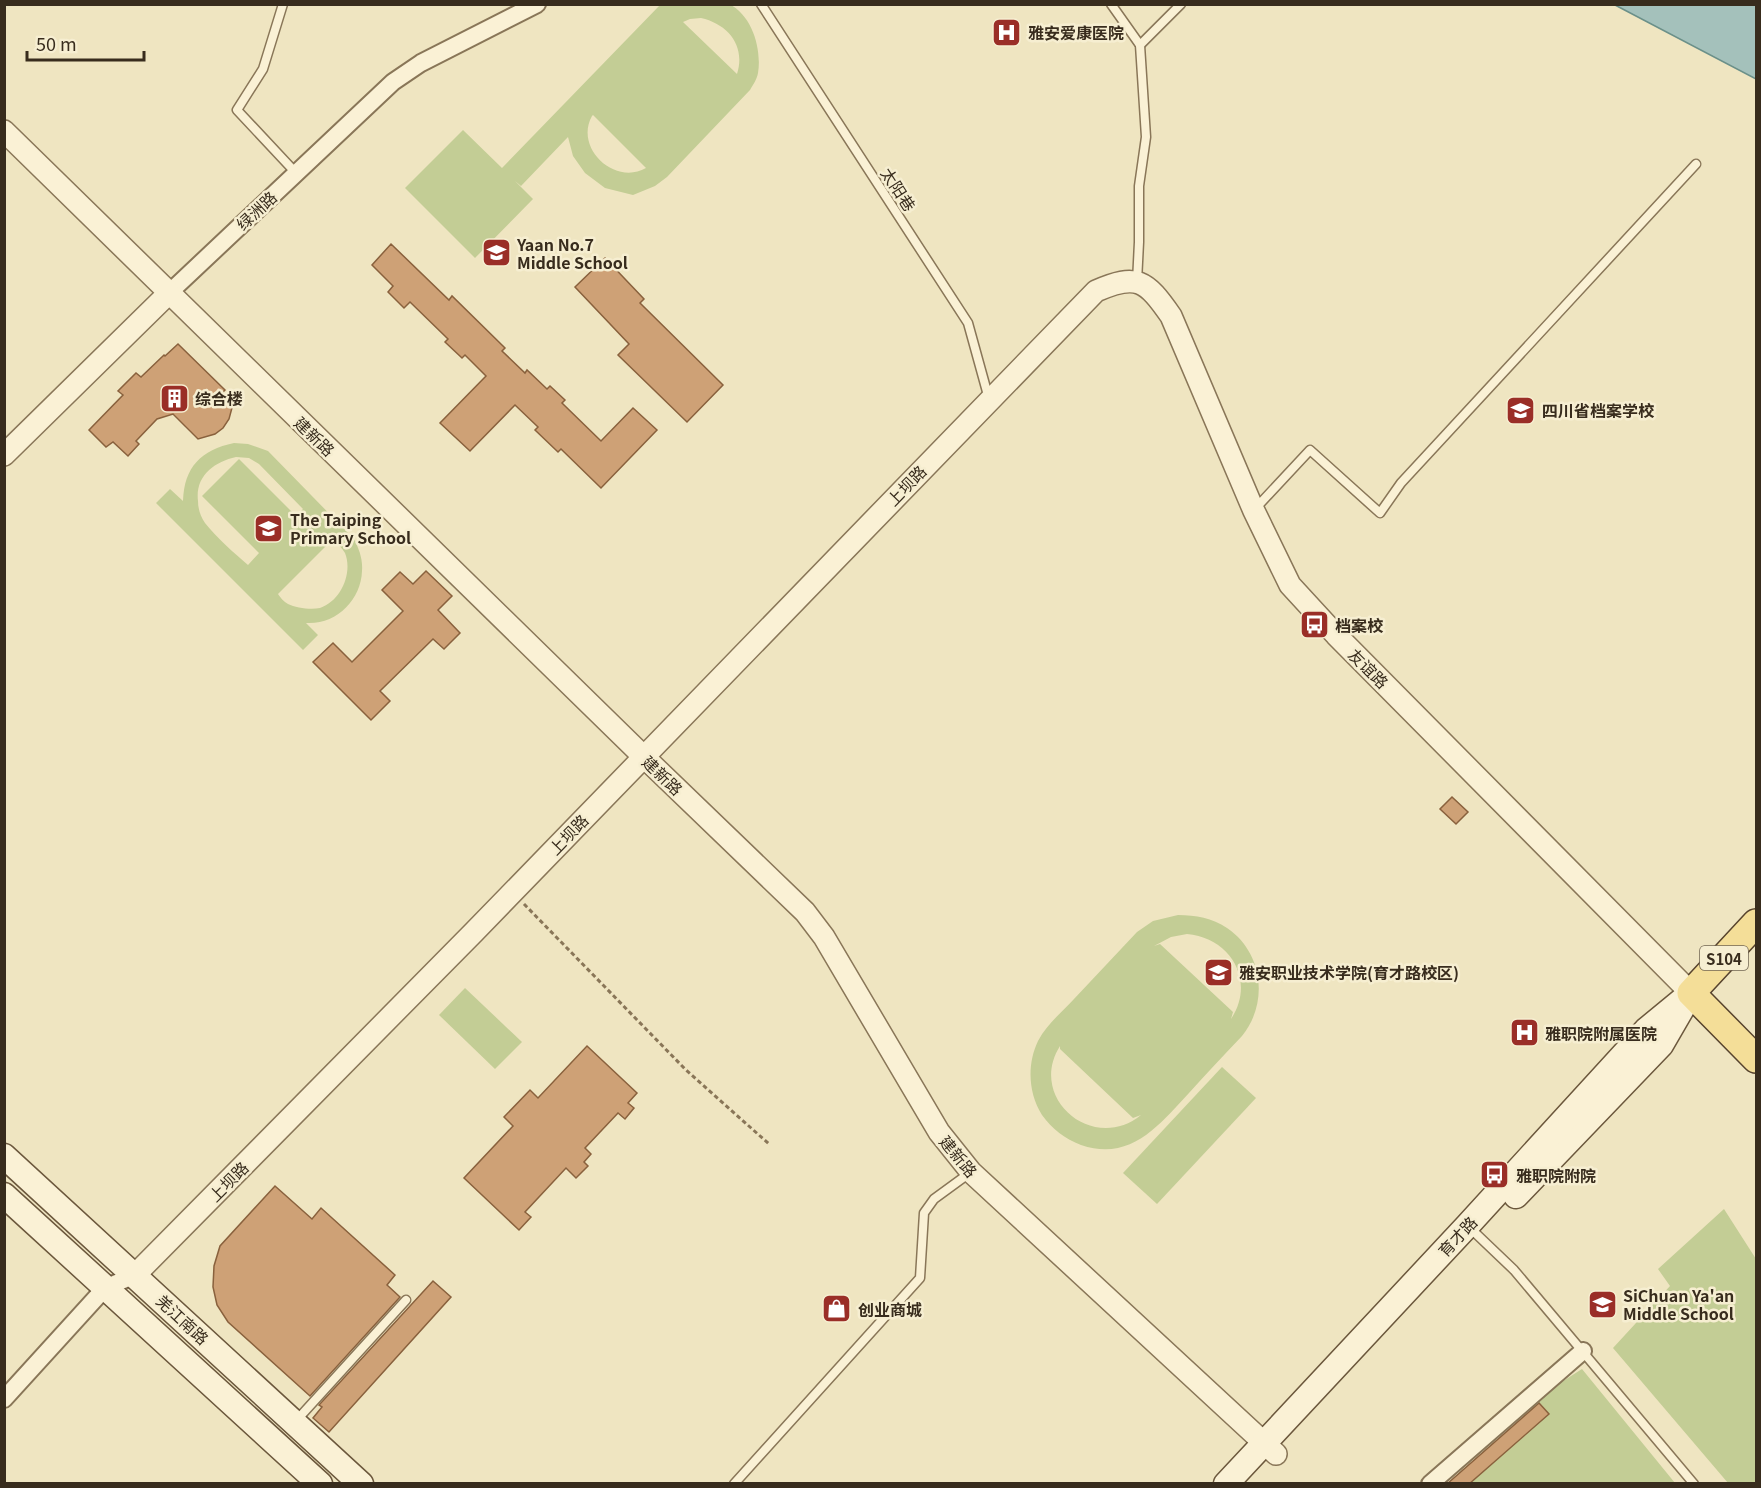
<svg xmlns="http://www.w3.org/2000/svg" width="1761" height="1488" viewBox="0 0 1761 1488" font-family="Georgia,'Noto Sans SC',serif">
  <rect width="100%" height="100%" fill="#efe5c1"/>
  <!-- green -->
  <g fill="#c3cd95" fill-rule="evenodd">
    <path d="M660 5 729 4C752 15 762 49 758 73 757 79 753 85 750 90L667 177 655 186 633 195 605 188 585 173 573 156 568 137 521 186 515 181 533 199 475 258 405 188 463 130 502 168ZM701 18C728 24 746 46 737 74L683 22 690 19ZM592 116 593 115 646 168C615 186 574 148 592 116Z"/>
    <path d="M234 443 248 444 268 451 354 539C359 549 363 559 362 571 361 600 336 625 306 623L318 635 303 650 156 503 170 489 183 501C184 467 201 450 234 443ZM236 457 249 458 259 464 303 509 296 516 239 459 202 496 259 553 248 565C234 553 216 537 205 523 200 516 198 508 198 501 195 476 214 462 236 457ZM333 539C337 543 342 548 345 553 353 573 341 601 320 608 311 610 296 608 288 604 284 602 280 597 278 594Z"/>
    <path d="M1178 915C1196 915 1212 918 1227 928 1263 952 1269 1003 1242 1036 1224 1055 1206 1074 1189 1093 1159 1125 1131 1162 1081 1145 1065 1139 1052 1129 1042 1115 1028 1093 1027 1064 1038 1041 1047 1024 1062 1012 1074 999 1095 977 1116 954 1137 932L1153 921ZM1187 934C1231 938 1256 981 1231 1019L1233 1012 1160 944 1154 946 1171 937ZM1060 1046V1049L1133 1118 1141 1115C1093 1154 1027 1098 1060 1046Z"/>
    <path d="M465 988 522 1042 495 1069 439 1015Z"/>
    <path d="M1222 1067 1256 1098 1157 1204 1123 1173Z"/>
    <path d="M1724 1209 1756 1259V1483H1728L1613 1348 1670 1286 1658 1269Z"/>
    <path d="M1582 1369 1675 1483 1469 1484 1548 1414 1535 1399Z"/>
  </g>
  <!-- water -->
  <path fill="#a4c1bb" stroke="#6b9089" stroke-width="1.5" d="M1615 5H1756V79Z"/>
  <!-- building -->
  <g fill="#cea176" stroke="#89613d" stroke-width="1.5">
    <path d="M391 244 449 300 452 296 505 348 502 351 525 373 527 370 547 389 550 386 565 400 562 403 601 441 633 408 657 430 601 488 561 449 558 452 535 430 538 427 515 405 470 451 440 423 486 376 465 355 462 358 445 342 448 339 410 302 404 308 388 292 393 286 372 265Z"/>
    <path d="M605 258 644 299 640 303 723 385 687 422 618 355 629 344 575 287Z"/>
    <path d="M178 344 225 390 222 393 233 404 229 419 223 428 215 434 198 439 173 414 157 419 136 441 139 444 128 456 113 442 106 447 89 430 123 395 118 391 136 373 141 377 164 355 165 356Z"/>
    <path d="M426 571 452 596 438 610 460 633 444 649 433 639 380 691 390 701 371 720 313 662 333 643 352 662 403 611 382 590 400 572 413 584Z"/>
    <path d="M1452 797 1468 812 1456 824 1440 809Z"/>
    <path d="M587 1046 637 1093 628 1103 634 1108 625 1119 618 1113 585 1148 591 1154 584 1162 588 1166 576 1178 566 1168 525 1212 531 1217 519 1230 464 1178 513 1126 504 1117 530 1090 538 1098Z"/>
    <path d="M275 1186 312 1219 321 1208 395 1275 387 1285 400 1297 310 1396 228 1322 217 1305 213 1287 214 1266 220 1246Z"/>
    <path d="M433 1281 451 1297 329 1432 313 1418 322 1407 319 1405Z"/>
    <path d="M1539 1403 1549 1414 1469 1484H1447Z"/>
  </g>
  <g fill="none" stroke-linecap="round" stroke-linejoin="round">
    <defs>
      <g id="service">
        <path d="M283 4 263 69 237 110 296 173"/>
        <path d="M761 4 968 323 989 399"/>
        <path d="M1111 4 1140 45 1146 137 1139 186V242L1137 282"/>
        <path d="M1140 45 1181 4"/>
        <path d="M1254 510 1310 450 1380 513 1401 483 1696 164"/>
        <path d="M1470 1228 1514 1270 1694 1484"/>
        <path d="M295 1422 406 1300"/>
        <path d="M734 1484 920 1278 924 1213 934 1199 971 1172"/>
      </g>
      <g id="minor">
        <path d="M169 293 393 82 421 63 537 4"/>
        <path d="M4 1399 105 1288 135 1275"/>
        <path d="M1430 1484 1583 1351"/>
      </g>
      <g id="tertiary">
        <path d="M4 131 643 756 805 912 824 937 939 1132 971 1172 1276 1454"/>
        <path d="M4 455 169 293"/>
        <path d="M135 1275 474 932 1096 291C1137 273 1146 280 1171 316L1254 511 1290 585 1336 635 1691 993"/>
      </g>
      <g id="secondary">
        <path d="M4 1156 361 1484"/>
        <path d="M4 1195 320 1484"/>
        <path d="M1516 1196 1661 1045 1683 1007"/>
        <path d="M1226 1484 1467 1226 1646 1030 1691 993"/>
      </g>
      <path id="primary" d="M1756 923 1691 993 1756 1059"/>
    </defs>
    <!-- service casing -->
    <use href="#service" stroke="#897658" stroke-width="11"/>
    <!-- minor casing -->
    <use href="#minor" stroke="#897658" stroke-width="20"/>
    <!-- tertiary casing -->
    <use href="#tertiary" stroke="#897658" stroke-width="24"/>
    <!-- secondary casing -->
    <use href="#secondary" stroke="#6b573c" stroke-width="27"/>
    <!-- primary casing -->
    <use href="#primary" stroke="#57432d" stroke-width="30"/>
    <!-- path -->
    <path stroke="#897658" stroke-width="3" stroke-dasharray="4.5 3" stroke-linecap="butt" d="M524 904 685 1069 769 1144"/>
    <!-- service -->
    <use href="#service" stroke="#faf1d5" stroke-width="8"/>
    <!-- minor -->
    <use href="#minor" stroke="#faf1d5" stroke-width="16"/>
    <!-- tertiary -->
    <use href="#tertiary" stroke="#faf1d5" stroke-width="21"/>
    <!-- secondary -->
    <use href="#secondary" stroke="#faf1d5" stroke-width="24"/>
    <!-- primary -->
    <use href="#primary" stroke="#f4de98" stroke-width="27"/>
  </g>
  <!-- icons -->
  <defs>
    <symbol id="hospital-square" viewBox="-11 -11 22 22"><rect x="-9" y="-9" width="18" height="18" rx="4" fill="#9a2e27" stroke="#f6eed1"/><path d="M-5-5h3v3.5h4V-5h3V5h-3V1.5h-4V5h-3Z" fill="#fff"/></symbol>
    <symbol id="school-square" viewBox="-11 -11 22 22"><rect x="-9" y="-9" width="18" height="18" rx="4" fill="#9a2e27" stroke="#f6eed1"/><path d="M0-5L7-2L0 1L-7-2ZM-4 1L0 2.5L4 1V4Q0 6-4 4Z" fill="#fff"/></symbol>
    <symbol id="building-square" viewBox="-11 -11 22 22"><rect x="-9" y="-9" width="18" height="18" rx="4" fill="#9a2e27" stroke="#f6eed1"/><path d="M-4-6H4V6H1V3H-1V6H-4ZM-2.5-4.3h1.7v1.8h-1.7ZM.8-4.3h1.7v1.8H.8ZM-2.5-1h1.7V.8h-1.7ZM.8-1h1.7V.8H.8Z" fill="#fff"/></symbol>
    <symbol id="university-square" viewBox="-11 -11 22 22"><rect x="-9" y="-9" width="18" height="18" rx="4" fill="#9a2e27" stroke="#f6eed1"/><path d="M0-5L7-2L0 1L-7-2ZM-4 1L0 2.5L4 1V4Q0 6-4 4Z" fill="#fff"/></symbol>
    <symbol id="bus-square" viewBox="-11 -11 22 22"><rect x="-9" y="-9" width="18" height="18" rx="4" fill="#9a2e27" stroke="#f6eed1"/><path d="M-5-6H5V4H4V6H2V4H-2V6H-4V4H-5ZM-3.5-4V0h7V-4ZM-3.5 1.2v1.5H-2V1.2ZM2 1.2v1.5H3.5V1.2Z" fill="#fff"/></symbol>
    <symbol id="shop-square" viewBox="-11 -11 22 22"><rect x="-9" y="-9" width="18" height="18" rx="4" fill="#9a2e27" stroke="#f6eed1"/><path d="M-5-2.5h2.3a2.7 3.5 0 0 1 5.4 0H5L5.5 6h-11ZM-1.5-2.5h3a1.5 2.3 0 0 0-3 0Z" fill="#fff"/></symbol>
  </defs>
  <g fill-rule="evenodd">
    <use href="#hospital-square" x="990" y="16" width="33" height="33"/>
    <use href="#school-square" x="480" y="236" width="33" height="33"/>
    <use href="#building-square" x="158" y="382" width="33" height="33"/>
    <use href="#university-square" x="1504" y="394" width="33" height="33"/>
    <use href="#school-square" x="252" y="512" width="33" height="33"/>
    <use href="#bus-square" x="1298" y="608" width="33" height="33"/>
    <use href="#university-square" x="1202" y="956" width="33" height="33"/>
    <use href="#hospital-square" x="1508" y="1016" width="33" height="33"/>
    <use href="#bus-square" x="1478" y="1158" width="33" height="33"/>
    <use href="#school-square" x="1586" y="1288" width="33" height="33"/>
    <use href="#shop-square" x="820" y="1292" width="33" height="33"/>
  </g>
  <g text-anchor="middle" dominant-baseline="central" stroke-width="5" stroke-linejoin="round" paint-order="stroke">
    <!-- shield labels -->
    <rect fill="#f6eed1" stroke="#716653" stroke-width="1.5" x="1700" y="946" width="48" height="24" rx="4.5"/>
    <g font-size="15" font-weight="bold" fill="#382c1d">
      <text x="1724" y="958">S104</text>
    </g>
    <!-- poi labels -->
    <g font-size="16" font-weight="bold" fill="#382c1d" stroke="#f6eed1" text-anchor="start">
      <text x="1028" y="32">雅安爱康医院</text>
      <text x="517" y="244">Yaan No.7<tspan x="517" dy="18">Middle School</tspan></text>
      <text x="195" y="398">综合楼</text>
      <text x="1542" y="410">四川省档案学校</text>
      <text x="290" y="519">The Taiping<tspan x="290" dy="18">Primary School</tspan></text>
      <text x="1335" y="625">档案校</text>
      <text x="1239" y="972">雅安职业技术学院(育才路校区)</text>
      <text x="1545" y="1033">雅职院附属医院</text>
      <text x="1516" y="1175">雅职院附院</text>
      <text x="1623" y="1295">SiChuan Ya'an<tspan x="1623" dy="18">Middle School</tspan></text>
      <text x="858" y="1309">创业商城</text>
    </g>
    <!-- street labels -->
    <g font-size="16" fill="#382c1d" stroke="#f6eed1">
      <text transform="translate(899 189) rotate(57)">太阳巷</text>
      <text transform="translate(256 210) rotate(-43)">绿洲路</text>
      <text transform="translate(315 436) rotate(44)">建新路</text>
      <text transform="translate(906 485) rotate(-46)">上坝路</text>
      <text transform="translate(1369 668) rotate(45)">友谊路</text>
      <text transform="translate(663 775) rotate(44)">建新路</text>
      <text transform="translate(568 834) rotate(-46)">上坝路</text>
      <text transform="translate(959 1156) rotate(50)">建新路</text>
      <text transform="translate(228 1181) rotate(-45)">上坝路</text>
      <text transform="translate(1457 1236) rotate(-47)">育才路</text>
      <text transform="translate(183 1319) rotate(43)">羌江南路</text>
    </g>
  </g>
  <!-- border -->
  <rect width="1761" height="1488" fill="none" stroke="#382c1d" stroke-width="12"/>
  <!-- scale -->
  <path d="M27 51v9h117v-9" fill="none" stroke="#382c1d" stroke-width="3"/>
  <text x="36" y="51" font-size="18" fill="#382c1d" stroke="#f6eed1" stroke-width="4.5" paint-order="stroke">50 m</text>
</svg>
